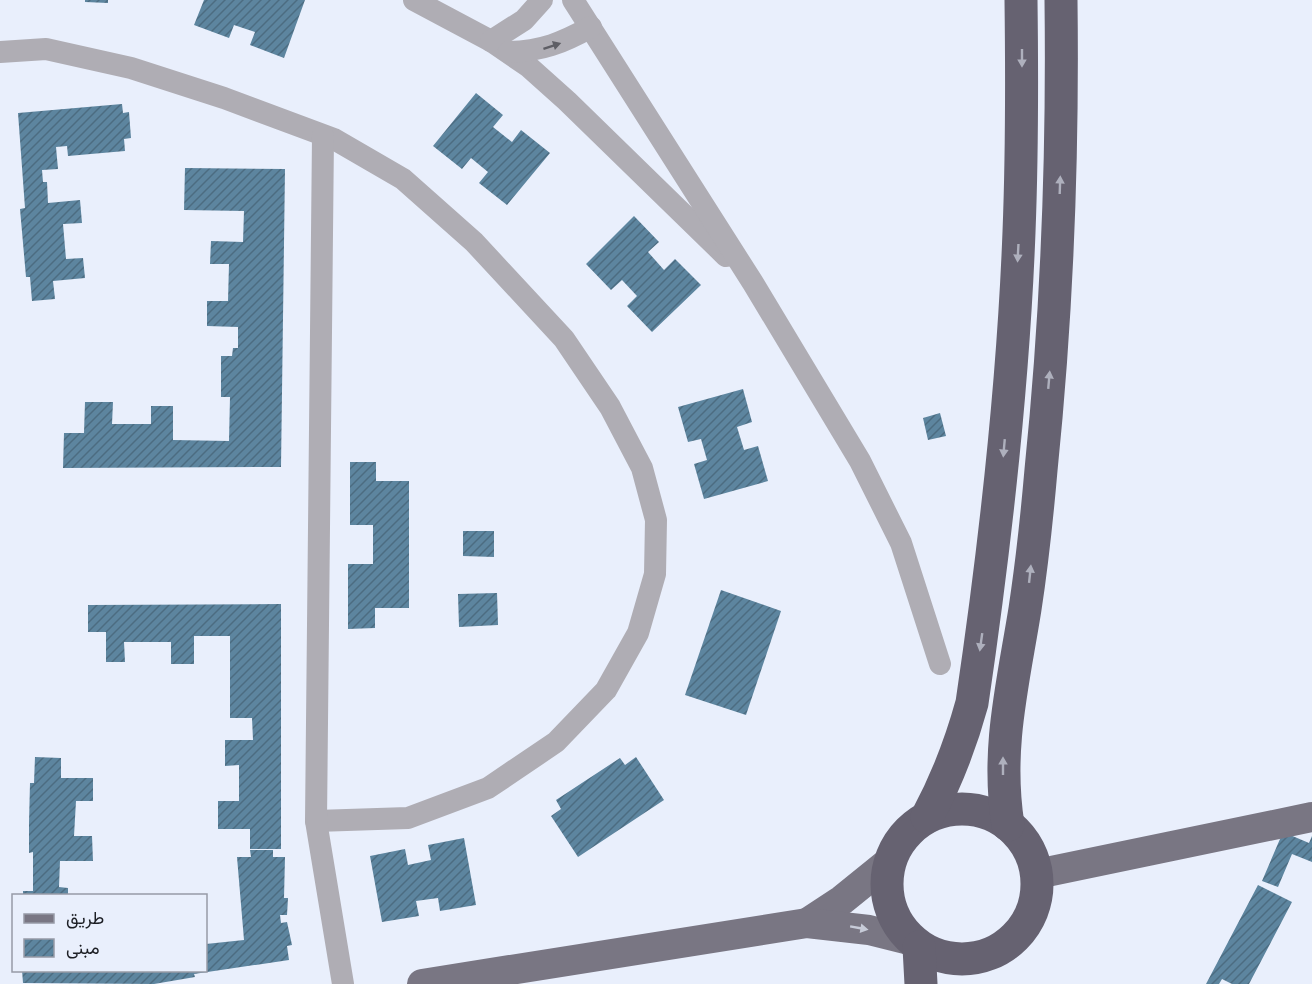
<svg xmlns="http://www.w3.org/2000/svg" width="1312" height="984" viewBox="0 0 1312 984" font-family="'Exo 2',Vazirmatn,sans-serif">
  <defs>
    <pattern id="building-hatch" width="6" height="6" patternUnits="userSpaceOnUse" patternTransform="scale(1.5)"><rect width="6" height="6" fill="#5d859f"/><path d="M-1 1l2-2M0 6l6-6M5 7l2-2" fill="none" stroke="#4c6c81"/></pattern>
  </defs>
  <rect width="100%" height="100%" fill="#e9effc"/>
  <!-- building -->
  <g fill="url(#building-hatch)">
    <path d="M85 0H108V3L85 2Z"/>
    <path d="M204 0H305L284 58 250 45 255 32 234 25 229 38 194 25Z"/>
    <path d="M476 93 503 115 493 127 512 142 521 130 550 153 507 205 479 183 488 172 471 158 462 169 433 146Z"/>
    <path d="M122 104 123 113 129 112 131 138 124 139 125 151 68 156 67 146 56 147 58 169 42 170 43 182H47L48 203 80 200 82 223 63 224 66 259 83 258 85 278 53 281 55 299 32 301 30 277H26L20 209 25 208 18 113Z"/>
    <path d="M185 168 285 169 281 467 63 468 64 433H84L85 402H113L112 424H151V406H173V440L229 441 230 397H221V356H232L233 348H238V327L207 326V301H228L229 264H210L211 241 243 242 244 211 184 210Z"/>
    <path d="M634 216 659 242 648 252 664 270 675 259 701 285 652 332 627 306 637 296 622 280 611 290 586 264Z"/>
    <path d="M743 389 752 422 737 427 744 450 758 446 768 481 704 499 694 464 707 460 701 439 688 442 678 407Z"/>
    <path d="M940 413 946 436 928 440 923 418Z"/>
    <path d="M350 462H376V481H409V608H375V628L348 629V564H373V525H350Z"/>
    <path d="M463 531H494V557L463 556Z"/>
    <path d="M721 590 781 611 746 715 685 695Z"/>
    <path d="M497 593 498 625 459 627 458 594Z"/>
    <path d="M281 604V849H250V829H218V801H239V765L225 766V740H253L252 718H230V636H194V664H171V642H124L125 662H106V632H88V605Z"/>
    <path d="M35 757 61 758V778H93V801H76L74 836H92L93 861H60L59 887 68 888V896H23V891H33V852L29 853V823L30 783H34Z"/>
    <path d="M636 757 664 800 578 857 551 816 561 809 556 800 620 758 625 765Z"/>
    <path d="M1283 832 1309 843 1312 836V862L1292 854 1278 887 1262 881Z"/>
    <path d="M464 838 476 905 440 911 438 898 416 901 419 916 382 922 370 856 405 849 408 865 431 860 428 845Z"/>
    <path d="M250 850H273V857H285L284 898H288L287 915H280L281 923 287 922 292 945 287 946 289 960 194 974 195 977 154 984 23 983 22 970H206V944L244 940 237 857H251Z"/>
    <path d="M1258 885 1292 902 1249 984H1232L1222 979 1219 984H1206Z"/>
  </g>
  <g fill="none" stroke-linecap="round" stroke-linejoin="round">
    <!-- minor -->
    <g stroke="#afadb4" stroke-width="22">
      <path d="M414 0 491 41 529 67 567 101 726 256"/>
      <path d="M573 0 753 283 860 461 901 543 940 664"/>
      <path d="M491 41 524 20 542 0"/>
      <path d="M0 52 46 49 131 68 224 98 334 139 403 179 474 242 564 339 610 407 642 468 656 520 655 574 638 633 606 690 556 742 488 788 408 818 316 821"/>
      <path d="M509 52C542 51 562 43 591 27"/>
      <path d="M323 136 316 821 343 984"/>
    </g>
    <!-- major -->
    <g stroke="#797683" stroke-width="30">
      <path d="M1037 874 1312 817"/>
      <path d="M807 923 842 900 889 862"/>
      <path d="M422 984 807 923 869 930 909 940"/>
    </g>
    <!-- highway -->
    <g stroke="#666271" stroke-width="33">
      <circle cx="962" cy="884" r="75"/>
      <path d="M927 817C947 780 961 743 972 703 995 547 1013 390 1019 232 1022 155 1022 77 1021 0"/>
      <path d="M1008 825C996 749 1013 684 1025 609 1032 563 1037 516 1041 470 1057 314 1063 157 1061 0"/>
      <path d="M919 947 921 984"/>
    </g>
  </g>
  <!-- one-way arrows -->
  <defs><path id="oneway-solid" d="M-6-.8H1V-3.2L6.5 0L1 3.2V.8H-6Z" transform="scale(1.5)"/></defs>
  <use fill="#5e5e65" href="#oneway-solid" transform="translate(552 46) rotate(-18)"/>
  <g fill="#aeb0bd">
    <use href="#oneway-solid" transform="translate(1022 58) rotate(90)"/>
    <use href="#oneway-solid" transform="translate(1060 185) rotate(-88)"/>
    <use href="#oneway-solid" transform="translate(1018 253) rotate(93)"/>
    <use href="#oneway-solid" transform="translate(1049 380) rotate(-85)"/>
    <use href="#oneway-solid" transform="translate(1004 448) rotate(95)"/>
    <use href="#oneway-solid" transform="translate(1030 574) rotate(-84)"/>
    <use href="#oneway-solid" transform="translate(981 642) rotate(98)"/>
    <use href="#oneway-solid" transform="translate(1003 766) rotate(-90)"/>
  </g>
  <use fill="#c7cbd8" href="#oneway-solid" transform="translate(859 928) rotate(10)"/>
  <!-- legend -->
  <rect x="12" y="894" width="195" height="78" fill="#e9effc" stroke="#979ba6" stroke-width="1.5"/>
  <rect x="24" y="914" width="30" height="9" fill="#797683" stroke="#979ba6" stroke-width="1.5"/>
  <text x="66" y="924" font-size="18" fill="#1c1e24">طريق</text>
  <rect x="24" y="939" width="30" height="18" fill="url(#building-hatch)" stroke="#979ba6" stroke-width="1.5"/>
  <text x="66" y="954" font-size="18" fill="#1c1e24">مبنى</text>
</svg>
